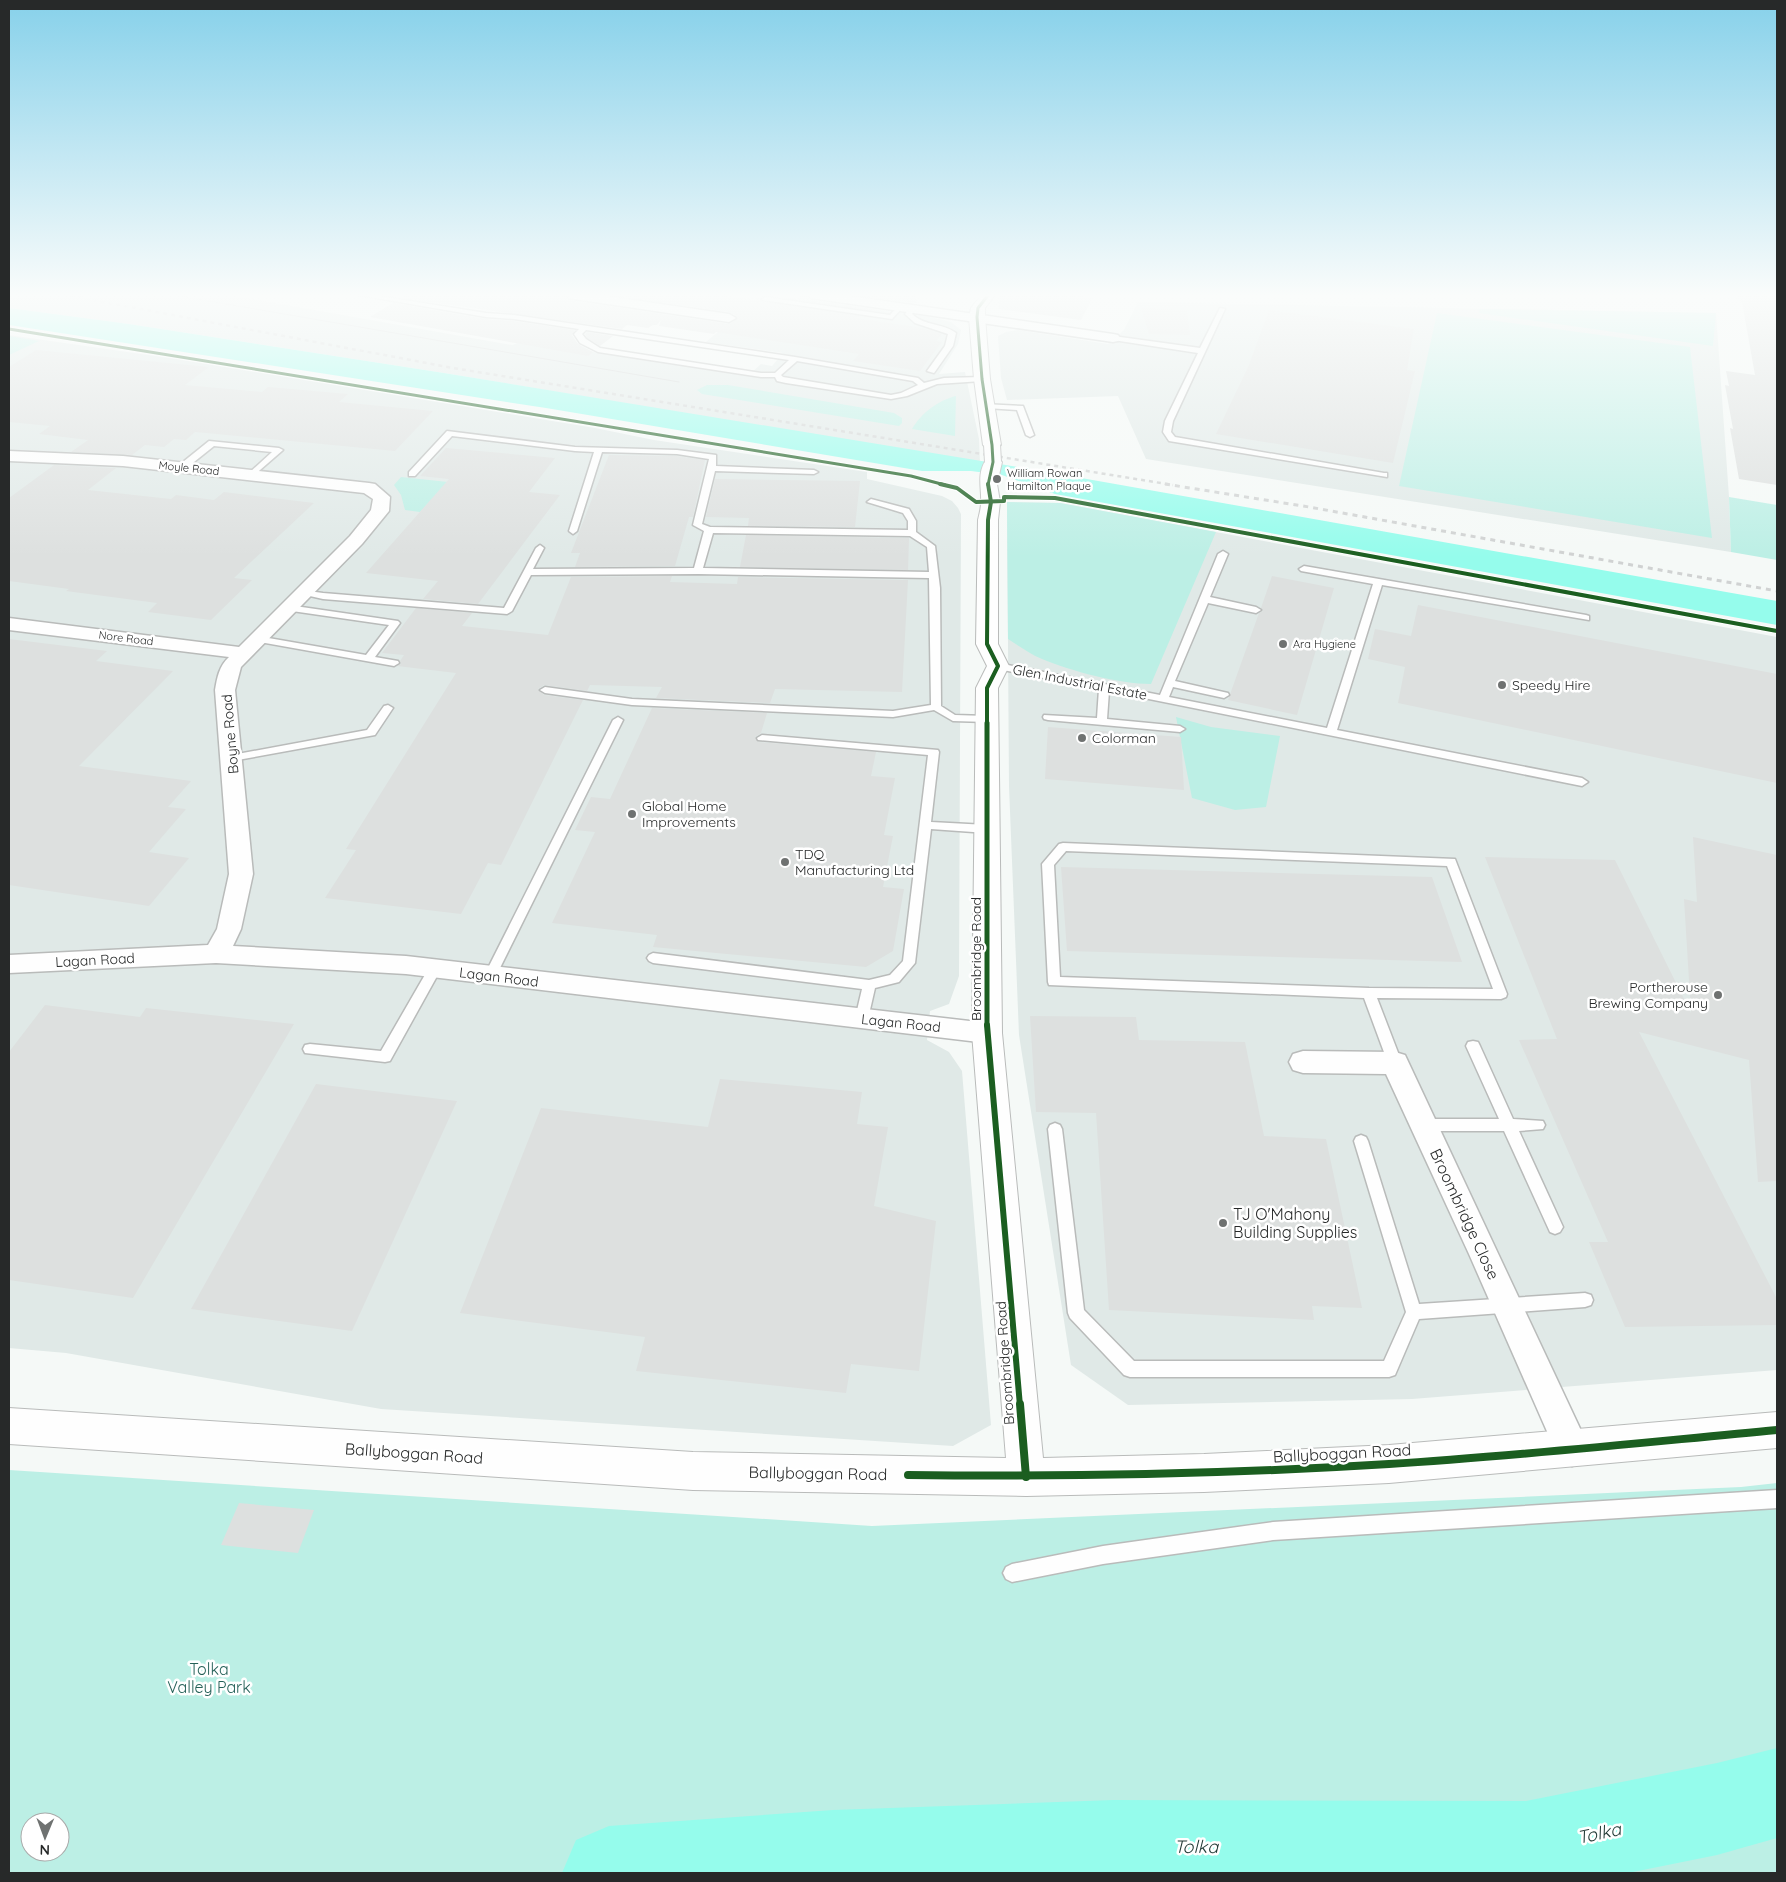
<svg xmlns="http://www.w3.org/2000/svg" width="1786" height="1882" viewBox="0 0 1786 1882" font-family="Quicksand,sans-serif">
  <rect width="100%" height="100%" fill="#f5f9f7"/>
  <!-- built -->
  <g fill="#e0e9e7">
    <path d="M9 294H225L512 345 563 329 582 348 593 352 748 376 761 364 772 366 783 353 706 342 762 294 930 317 951 322 961 330 958 344 939 374 965 372 979 439 980 463 444 373 129 324 9 308Z"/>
    <path d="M1138 302 1716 313 1729 497 1731 552 1146 459 1118 396 1007 400 1001 378 998 336 1006 332 1018 330 1108 344 1124 330Z"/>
    <path d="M9 335 176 359 595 428 654 440 867 472V479L942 496 952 501 958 508 961 514 959 976 949 1004 930 1011 927 1040 949 1052 962 1071 991 1425 953 1446 381 1409 66 1353 9 1348Z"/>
    <path d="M1007 502 1060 503 1777 637V1370L1412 1399 1128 1405 1071 1365 1019 1035 1009 786Z"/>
  </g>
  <!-- green -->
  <g fill="#bcefe5" fill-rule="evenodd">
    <path d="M1479 309 1716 313 1713 346 1479 313Z"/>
    <path d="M1437 313 1690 347 1712 538 1399 486Z"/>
    <path d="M9 336 39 341 9 355Z"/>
    <path d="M707 385H728L894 413 902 418V423L899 426 702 394 697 390Z"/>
    <path d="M956 396 955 436 912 429C921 413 939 400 956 396Z"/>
    <path d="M401 477 448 482 420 512 405 510 401 495 394 485Z"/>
    <path d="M1729 497 1777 505V560L1731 552Z"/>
    <path d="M1007 502 1060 503 1216 532 1151 684C1119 684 1071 671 1042 659 1030 654 1019 646 1008 639Z"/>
    <path d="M1176 717 1211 727 1280 736 1266 807 1235 810 1192 798Z"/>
    <path d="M9 1470 872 1526 1741 1487 1777 1483V1873H9ZM30 1822H60V1852H30Z"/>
  </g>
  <!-- water -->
  <path fill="#95fcec" d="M9 308 129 324 444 373 1036 470 1777 601V625L1055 494 1002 475 971 471H922L546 408 9 325Z"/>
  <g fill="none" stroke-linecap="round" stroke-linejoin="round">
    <!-- river -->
    <path fill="#95fcec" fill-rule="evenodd" d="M1777 1748V1838L1717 1855 1628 1873H562L576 1840 609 1826 833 1810 1113 1800 1526 1801 1717 1763Z"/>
  </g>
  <!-- building -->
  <g fill="#dde0df">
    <path d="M408 294H566L567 298 574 301 730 324 738 317 729 312 602 294H717L862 316 855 318 923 328 942 334 936 341 942 342 920 371 853 361 859 354 716 332 714 334 659 326 661 320 657 325H653L648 328 627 325 622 329 401 298Z"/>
    <path d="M798 294H802L811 300 885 311 881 312 797 300Z"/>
    <path d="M846 294H915L917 303H915Z"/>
    <path d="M1000 294H1068L1093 297 1081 320 999 309Z"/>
    <path d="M1734 295H1777V485L1739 479 1730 428 1733 429 1725 385 1729 386 1726 371 1755 375 1742 302Z"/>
    <path d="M393 303 486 319 514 321 575 330 572 335 578 344 593 352 588 356 370 317Z"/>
    <path d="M1141 308 1187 310 1190 335 1149 334Z"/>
    <path d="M1269 310 1414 329 1407 370 1415 371 1393 463 1216 434 1249 365Z"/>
    <path d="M587 332 613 336 600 346 587 338 585 334Z"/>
    <path d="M36 350 209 367 185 385 262 392 268 387 348 394 339 402 433 411 395 451 195 432 186 440 174 439 164 447 145 445 132 455 71 452 88 440 39 434 50 426 9 422V367Z"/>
    <path d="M446 448 555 458 529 492 560 495 478 604 423 599 438 581 366 573 449 479 420 476Z"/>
    <path d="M609 455 677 456 705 460 693 517H689L675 566 575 567 580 553H571Z"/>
    <path d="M54 465 116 468 88 490 171 499 176 495 214 500 224 492 314 503 234 578 252 580 211 620 148 612 157 603 66 591 69 589 9 581V498Z"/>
    <path d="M715 479 860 481 855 527 748 526 749 518 706 517Z"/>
    <path d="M746 535 909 538 908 570 740 567Z"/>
    <path d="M672 576 670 582 737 584 738 577 908 580 902 692 775 689 770 703 656 698 662 687 590 685 587 691 544 685 538 689 544 695 583 700 501 865 488 863 461 914 325 898 356 850 346 849 456 673 397 666 401 664 400 661 404 655 382 653 416 608 472 613 462 626 548 635 571 577Z"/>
    <path d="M1272 576 1334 588 1297 715 1228 700 1259 613 1263 611 1261 608Z"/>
    <path d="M1418 605 1777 674V783L1398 703 1405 667 1368 659 1375 629 1411 636Z"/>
    <path d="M9 639 107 651 96 661 173 671 79 766 191 781 168 807 186 809 149 852 189 858 149 906 9 885Z"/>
    <path d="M652 708 767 713 761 733 755 737 758 742 876 752 871 776 895 778 884 835 893 836 883 887 904 889 893 951 866 967 653 947 657 935 552 923 595 832 575 830 591 797 610 799Z"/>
    <path d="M1048 727 1181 737 1184 790 1045 779Z"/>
    <path d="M1693 837 1777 855V1181L1758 1182 1749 1060 1639 1032 1777 1299V1325L1625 1327 1589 1242H1608L1519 1040 1557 1039 1485 857 1615 860 1691 1013 1684 899 1697 902Z"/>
    <path d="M1061 867 1432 877 1462 962 1067 951Z"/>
    <path d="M45 1005 140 1017 146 1008 294 1024 133 1298 9 1280V1052Z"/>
    <path d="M1030 1016 1136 1017 1139 1040 1245 1042 1264 1136 1326 1139 1362 1308 1312 1306 1314 1320 1109 1310 1096 1113 1036 1112Z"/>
    <path d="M720 1079 862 1092 857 1124 888 1127 874 1206 936 1221 919 1371 851 1364 846 1393 636 1371 645 1337 460 1313 541 1108 708 1127Z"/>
    <path d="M316 1084 457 1101 352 1331 191 1309Z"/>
    <path d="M239 1503 314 1510 298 1553 221 1545Z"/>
  </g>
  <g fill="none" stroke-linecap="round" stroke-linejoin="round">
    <defs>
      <g id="service">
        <path d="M353 294H366L486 313 514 315 795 357 918 378 924 383 944 378 982 377 986 379 982 381 937 384 907 396 891 399 786 383 777 381 775 377H761L598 352 580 343 574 334 579 329 514 319 486 317ZM586 330 789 360 775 373H761L600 348 586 339 582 334ZM797 361 913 381 918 385 901 393 891 395 783 377 781 375Z"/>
        <path d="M765 297 890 315 899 305 904 306 892 319 763 300 762 299Z"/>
        <path d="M911 307H915L916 308 912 314C924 326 943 323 956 333L953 346 934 373 927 371 945 346 948 334 915 323 905 314Z"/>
        <path d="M1220 308 1225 309 1173 421 1171 432 1175 437 1384 473H1387V477L1169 441 1163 432 1165 421 1198 353 1113 340 1109 338 1113 336 1200 348Z"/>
        <path d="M983 404 1023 406 1034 435 1030 437 1026 435 1017 410 986 408H983Z"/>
        <path d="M447 431 575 447 677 450 716 455V466L814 470 818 472 814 474 715 471 702 524 710 527 908 530V521L903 513 867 502 871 499 909 509 916 521V532L935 546 940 588 941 706 955 715 987 716 992 719 987 722 953 721 934 710 893 717 632 705 545 693 540 690 545 687 632 699 893 711 931 705 929 578 698 574 531 575 512 611 507 614 323 599 301 594V590L323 593 504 608 536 548 540 545 544 548 533 569 694 568 704 531 693 525 709 459 677 454 602 452 577 531 573 534 569 531 594 452 575 451 452 436 415 476H409V472ZM713 533 910 536 927 547 929 572 703 568Z"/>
        <path d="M209 441 279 448 283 450 252 477H249V473L272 452 214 446 184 470H178V466Z"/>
        <path d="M1223 551 1228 554 1210 597 1256 607 1261 610 1256 613 1208 603 1175 681 1228 693 1229 695 1224 698 1173 687 1169 697 1327 728 1373 584 1301 571 1299 569 1304 566 1586 615 1589 616V620L1382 585 1337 730 1582 778 1588 782 1582 786 1109 691 1107 719 1180 726 1185 729 1180 732 1048 720 1044 719 1043 717 1044 715 1097 718 1099 689 998 669 993 666 998 663 1160 695 1218 554Z"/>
        <path d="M288 605 398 621 400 623 375 657 398 661 399 663 394 666 254 641 252 639 257 636 366 655 389 625 285 610 283 608Z"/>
        <path d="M388 705 393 708 375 735 232 761 227 758 232 755 367 730 384 706Z"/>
        <path d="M618 717 623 720 496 976 495 979H485L484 976 613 720Z"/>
        <path d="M762 735 938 750 939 752 931 822 987 825 993 829 987 833 931 829 915 963 899 982 875 988 867 1023H857L855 1019 862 989 653 963 649 961 647 958 649 955 653 953 869 980 890 975 903 961 928 755 758 740 757 738Z"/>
        <path d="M1063 843 1455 859 1507 994 1506 997 1501 999 1377 998 1402 1063 1400 1067 1395 1068 1390 1067 1388 1063 1364 998 1049 985 1048 982 1042 864 1059 844ZM1066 851 1447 866 1493 989 1369 988 1060 977 1054 865Z"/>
        <path d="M435 964 440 966 441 969 390 1061 385 1062 305 1053 303 1049 305 1045 310 1044 381 1051 430 966Z"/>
        <path d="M1473 1041 1478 1042 1480 1046 1513 1119 1543 1121 1545 1125 1543 1129 1519 1131 1563 1227 1560 1232 1555 1234 1550 1232 1504 1131H1422L1417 1129 1415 1125 1417 1121 1422 1119H1499L1466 1046 1468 1042Z"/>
        <path d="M1055 1123 1060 1125 1062 1129 1084 1310 1134 1361H1384L1406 1312 1354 1141 1356 1137 1361 1135 1366 1137 1368 1141 1419 1304 1585 1293 1591 1295 1593 1300 1591 1305 1585 1307 1419 1319 1395 1375 1389 1377H1130L1124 1375 1070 1318 1068 1313 1048 1129 1050 1125Z"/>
        <path d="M1777 1490V1508L1273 1540 1103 1564 1012 1582 1006 1579 1003 1573 1006 1567 1012 1564 1103 1546 1273 1522Z"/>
      </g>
      <g id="minor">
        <path d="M568 294H592L729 314 736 318 729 322 574 299 569 298Z"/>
        <path d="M804 294H836L1113 334 1118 335 1120 338 1118 341 1113 342 811 298Z"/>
        <path d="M9 451 123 456 369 483 375 484 390 497 389 511 362 544 241 667 235 690 253 874 241 929 233 946 406 956 987 1023 996 1026 1000 1033 996 1040 987 1043 406 974 216 963 9 973V955L208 945 217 929 229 874 215 690C217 678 219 666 229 657L9 630V618L239 647 350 536 371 510 373 499 364 493 123 466 9 461Z"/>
        <path d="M1303 1051 1395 1052 1405 1055 1584 1437 1589 1449 1584 1461 1572 1466 1560 1461 1469 1254 1386 1074 1303 1073 1293 1070 1289 1062 1293 1054Z"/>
      </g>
      <g id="tertiary">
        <path d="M982 294H996L985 308V317L990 379 1001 445 998 449 992 450 986 449 983 445 974 379 969 317 971 308Z"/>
        <path d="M993 457 999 458 1002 462 997 484 1000 502 998 520V644L1009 666 998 688 1002 1033 1043 1458 1204 1454 1389 1445 1777 1412V1448L1389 1483 1204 1492 1026 1496 693 1490 9 1444V1408L693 1452 1006 1458 972 1033 976 688 987 666 976 644 978 520C979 515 981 509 981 503 982 487 976 474 987 458Z"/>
      </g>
    </defs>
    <!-- service casing -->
    <use href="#service" stroke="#b9bbba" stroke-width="3"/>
    <!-- minor casing -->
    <use href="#minor" stroke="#b9bbba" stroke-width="3"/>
    <!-- tertiary casing -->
    <use href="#tertiary" stroke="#b9bbba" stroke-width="2"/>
    <!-- service -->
    <use href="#service" fill="#fefefe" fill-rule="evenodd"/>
    <!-- minor -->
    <use href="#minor" fill="#fefefe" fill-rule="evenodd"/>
    <!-- tertiary -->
    <use href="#tertiary" fill="#fefefe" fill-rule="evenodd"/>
    <!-- tram -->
    <path stroke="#d0d2d2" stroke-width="1" d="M168 294 679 382"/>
    <!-- rail-far1 -->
    <path stroke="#d0d2d2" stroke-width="2.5" stroke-dasharray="4 4" stroke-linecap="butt" d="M61 294 453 368 1173 485"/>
    <!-- rail -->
    <path stroke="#d0d2d2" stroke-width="3" stroke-dasharray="5 5" stroke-linecap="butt" d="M1165 484 1309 507 1777 591"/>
    <defs>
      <path id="tertiary-bridge" d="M992 445 993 462"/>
    </defs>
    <!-- tertiary-bridge casing -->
    <use href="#tertiary-bridge" stroke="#b9bbba" stroke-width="18" stroke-linecap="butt"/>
    <!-- tertiary-bridge -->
    <use href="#tertiary-bridge" stroke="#fefefe" stroke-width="16"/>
    <defs>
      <g id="cycleway-far4">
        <path d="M9 329 911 476 945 485"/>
        <path d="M988 485 993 462 992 445 982 379 977 317 978 308 989 294"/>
      </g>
      <g id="cycleway-far3">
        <path d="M940 484 957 488 976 502 1004 501V497L1055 498 1777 631"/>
        <path d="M987 725V688L998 666 987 644 988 520 991 502 988 484"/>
      </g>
      <path id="cycleway-far2" d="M987 723V1026"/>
      <path id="cycleway-far1" d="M987 1025 1020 1406"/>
      <g id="cycleway">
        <path d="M1020 1404 1026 1477"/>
        <path d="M908 1475C1068 1477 1229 1474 1389 1464 1519 1456 1648 1442 1777 1430"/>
      </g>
    </defs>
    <!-- cycleway-far4 casing -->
    <use href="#cycleway-far4" stroke="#fff" stroke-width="5"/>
    <!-- cycleway-far3 casing -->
    <use href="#cycleway-far3" stroke="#fff" stroke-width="6"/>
    <!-- cycleway-far2 casing -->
    <use href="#cycleway-far2" stroke="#fff" stroke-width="8"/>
    <!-- cycleway-far1 casing -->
    <use href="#cycleway-far1" stroke="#fff" stroke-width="9"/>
    <!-- cycleway casing -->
    <use href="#cycleway" stroke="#fff" stroke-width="11"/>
    <!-- cycleway-far4 -->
    <use href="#cycleway-far4" stroke="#1b5e20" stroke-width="3"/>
    <!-- cycleway-far3 -->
    <use href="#cycleway-far3" stroke="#1b5e20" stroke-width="4"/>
    <!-- cycleway-far2 -->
    <use href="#cycleway-far2" stroke="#1b5e20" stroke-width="5"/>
    <!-- cycleway-far1 -->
    <use href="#cycleway-far1" stroke="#1b5e20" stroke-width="6"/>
    <!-- cycleway -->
    <use href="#cycleway" stroke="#1b5e20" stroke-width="8"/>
  </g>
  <!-- sky -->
  <linearGradient id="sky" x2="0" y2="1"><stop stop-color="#87d1ea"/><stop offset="0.53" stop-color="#fafcfb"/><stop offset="1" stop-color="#fafcfb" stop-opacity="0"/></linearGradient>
  <rect width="1786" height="557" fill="url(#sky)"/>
  <!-- markers -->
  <g fill="#6f7271" stroke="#fff" stroke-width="2">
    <circle cx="997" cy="479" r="5"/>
    <circle cx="1283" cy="644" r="5"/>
    <circle cx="1502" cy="685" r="5"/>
    <circle cx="1082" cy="738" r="5"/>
    <circle cx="632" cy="814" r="5"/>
    <circle cx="785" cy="862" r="5"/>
    <circle cx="1718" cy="995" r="5"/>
    <circle cx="1223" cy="1223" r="5"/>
  </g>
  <g text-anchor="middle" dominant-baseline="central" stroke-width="5" stroke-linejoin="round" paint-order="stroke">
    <!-- far-street labels -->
    <g font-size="11" fill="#272929" stroke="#fff">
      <text transform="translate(189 468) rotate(6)">Moyle Road</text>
      <text transform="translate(126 638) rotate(7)">Nore Road</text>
    </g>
    <!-- far-poi labels -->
    <g font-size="11" fill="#272929" stroke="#fff" text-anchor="start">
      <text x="1007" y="473">William Rowan<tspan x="1007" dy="13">Hamilton Plaque</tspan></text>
      <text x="1293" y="644">Ara Hygiene</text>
    </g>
    <!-- street labels -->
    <g font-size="14" fill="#272929" stroke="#fff">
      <text transform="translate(1080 682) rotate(11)">Glen Industrial Estate</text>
      <text transform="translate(230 734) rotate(-95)">Boyne Road</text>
      <text transform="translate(976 959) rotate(-90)">Broombridge Road</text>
      <text transform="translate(95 960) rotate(-3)">Lagan Road</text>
      <text transform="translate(499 977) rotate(7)">Lagan Road</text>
      <text transform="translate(901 1023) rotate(6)">Lagan Road</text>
      <text transform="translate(1005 1363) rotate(-94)">Broombridge Road</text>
    </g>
    <!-- poi labels -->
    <g font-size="14" fill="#272929" stroke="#fff" text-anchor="start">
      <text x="1512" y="685">Speedy Hire</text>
      <text x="1092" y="738">Colorman</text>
      <text x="642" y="806">Global Home<tspan x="642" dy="16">Improvements</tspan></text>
      <text x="795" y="854">TDQ<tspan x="795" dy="16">Manufacturing Ltd</tspan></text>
      <text x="1708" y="987" text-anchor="end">Portherouse<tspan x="1708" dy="16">Brewing Company</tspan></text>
    </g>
    <!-- near-poi labels -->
    <g font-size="16" fill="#272929" stroke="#fff" text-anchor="start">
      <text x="1233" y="1214">TJ O'Mahony<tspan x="1233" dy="18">Building Supplies</tspan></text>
    </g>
    <!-- near-street labels -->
    <g font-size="16" fill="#272929" stroke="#fff">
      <text transform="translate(1465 1214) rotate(65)">Broombridge Close</text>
      <text transform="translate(414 1453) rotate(4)">Ballyboggan Road</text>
      <text transform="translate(1342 1453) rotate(-3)">Ballyboggan Road</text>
      <text transform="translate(818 1473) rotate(1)">Ballyboggan Road</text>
    </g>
    <!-- near-park labels -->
    <g font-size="16" fill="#256158" stroke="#fff">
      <text x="209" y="1669">Tolka<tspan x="209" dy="18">Valley Park</tspan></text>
    </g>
    <!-- near-water labels -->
    <g font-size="18" font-style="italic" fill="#233b37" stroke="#fff">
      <text transform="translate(1599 1833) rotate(-12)">Tolka</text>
      <text x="1196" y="1846">Tolka</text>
    </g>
  </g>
  <!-- border -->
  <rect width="1786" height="1882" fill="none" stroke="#272929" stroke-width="20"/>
  <!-- north arrow -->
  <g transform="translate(45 1837) rotate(181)"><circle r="24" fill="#ffffff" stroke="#a9a9a9"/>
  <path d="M0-4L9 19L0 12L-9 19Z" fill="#6f7271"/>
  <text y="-8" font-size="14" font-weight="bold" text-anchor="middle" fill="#272929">N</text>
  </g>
</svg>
